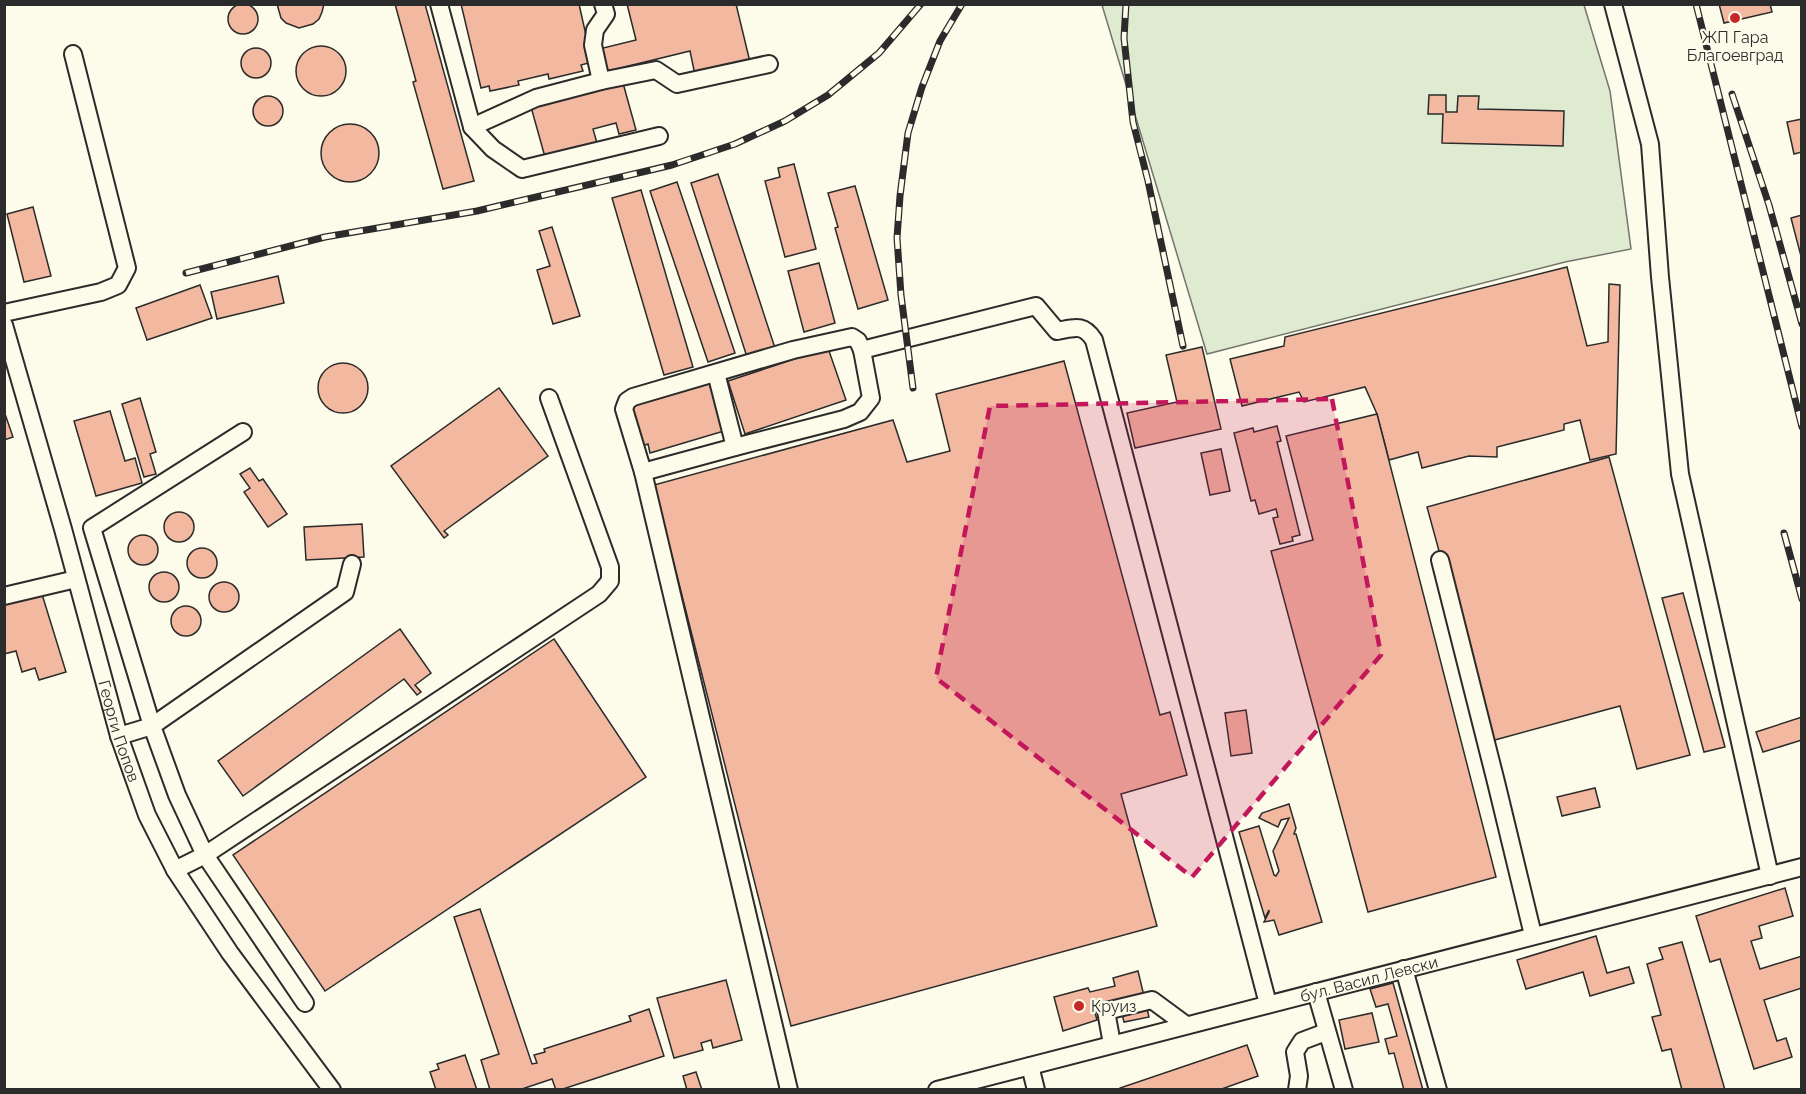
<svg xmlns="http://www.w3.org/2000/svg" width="1806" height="1094" viewBox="0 0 1806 1094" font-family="Raleway,sans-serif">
  <rect width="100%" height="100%" fill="#fdfbea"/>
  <!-- grass -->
  <path fill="#deebd1" stroke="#74746e" stroke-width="1.5" d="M1102 5H1584L1610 91 1631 249 1565 262 1207 354Z"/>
  <!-- building -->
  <g fill="#f2b8a0" stroke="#2b2b2b" stroke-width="1.5">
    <circle cx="243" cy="19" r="15"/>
    <path d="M277 4H324L322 12 319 19 313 24 299 28 286 23 281 18Z"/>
    <path d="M395 4H425L474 181 443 189 413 82 416 81Z"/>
    <path d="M461 4H579L592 62 581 65 583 71 549 79 548 74 518 81 519 85 490 91 489 86 481 88Z"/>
    <path d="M627 4H736L750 62 695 75 690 51 604 72 599 49 636 40Z"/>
    <path d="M1719 4H1770L1772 12 1724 23Z"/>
    <circle cx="321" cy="71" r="25"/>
    <circle cx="256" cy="63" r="15"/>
    <path d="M623 83 636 130 619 134 616 123 593 129 597 143 545 157 531 107Z"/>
    <path d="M1429 95H1446V112H1457L1458 96H1479L1478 109 1564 111 1563 146 1442 143 1443 114H1428Z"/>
    <circle cx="268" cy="111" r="15"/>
    <path d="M1802 119V152L1794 154 1787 122Z"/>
    <circle cx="350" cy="153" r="29"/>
    <path d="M794 164 816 249 785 257 765 181 780 177 778 168Z"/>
    <path d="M718 174 775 348 747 357 691 183Z"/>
    <path d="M677 182 735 353 708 362 650 191Z"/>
    <path d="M855 186 888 300 858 309 835 228 838 227 828 193Z"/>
    <path d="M641 190 693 367 664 375 612 198Z"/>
    <path d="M33 207 51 276 24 282 7 214Z"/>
    <path d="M1802 215V260L1791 218Z"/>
    <path d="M552 227 580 316 553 324 537 270 550 266 539 231Z"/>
    <path d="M819 263 835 323 804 332 788 271Z"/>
    <path d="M1567 267 1587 346 1608 342 1609 284 1620 285 1616 454 1590 460 1580 420 1564 424V430L1497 447V457L1469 456 1422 468 1418 452 1389 460 1377 414 1365 387 1304 402 1299 392 1242 406 1230 359 1284 346 1285 337Z"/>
    <path d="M278 276 284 303 217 319 211 292Z"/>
    <path d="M200 285 212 318 147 340 136 308Z"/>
    <path d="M1202 347 1221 429 1135 448 1127 413 1177 402 1166 355Z"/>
    <path d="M828 348 846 400 745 434 728 381Z"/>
    <path d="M1064 361 1160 715 1170 712 1187 775 1121 794 1157 926 791 1026 654 485 893 420 907 462 950 451 936 394Z"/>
    <circle cx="343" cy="388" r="25"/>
    <path d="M709 383 724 431 650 453 648 444 642 446 630 407Z"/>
    <path d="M499 388 548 456 444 531 448 535 444 538 391 466Z"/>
    <path d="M140 398 156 452 150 454 156 474 144 477 122 404Z"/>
    <path d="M4 411 13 437 4 440Z"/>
    <path d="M110 411 125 461 135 458 142 483 96 496 74 421Z"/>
    <path d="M1377 414 1496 877 1368 912 1271 551 1313 540 1286 436Z"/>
    <path d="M1277 426 1281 441 1277 442 1300 535 1292 537 1293 541 1280 544 1273 518 1278 517 1276 509 1259 514 1255 500 1251 501 1234 433 1253 428 1254 432Z"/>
    <path d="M1221 449 1230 491 1210 495 1201 453Z"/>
    <path d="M1609 457 1690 755 1637 769 1620 706 1491 741 1427 507Z"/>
    <path d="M250 468 259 481 263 479 287 514 268 527 244 492 250 488 240 474Z"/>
    <circle cx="179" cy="527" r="15"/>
    <path d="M362 524 364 557 306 560 304 527Z"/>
    <circle cx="143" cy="550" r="15"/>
    <circle cx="202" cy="563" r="15"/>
    <circle cx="164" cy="587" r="15"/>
    <circle cx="224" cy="597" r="15"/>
    <path d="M41 591 66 672 39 680 35 668 22 672 16 651 4 654V602Z"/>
    <path d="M1683 593 1725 747 1704 752 1662 598Z"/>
    <circle cx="186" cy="621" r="15"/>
    <path d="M400 629 431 673 415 685 421 692 417 695 404 679 243 796 218 761Z"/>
    <path d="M554 639 646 777 325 991 233 855Z"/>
    <path d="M1246 710 1252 753 1231 756 1225 713Z"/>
    <path d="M1802 717V740L1763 752 1756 732Z"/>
    <path d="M1595 788 1600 807 1562 816 1557 797Z"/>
    <path d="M1289 804 1296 828 1294 834H1296L1322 922 1279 935 1274 920 1264 922 1269 912V910L1265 918 1239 832 1259 826 1274 875 1276 876 1279 871 1273 851 1289 818 1281 820 1278 827 1259 818 1262 813Z"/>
    <path d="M1785 888 1793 916 1759 926 1762 938 1751 941 1760 969 1802 956V988L1764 1000 1777 1041 1786 1038 1792 1057 1754 1069 1720 959 1710 962 1696 916Z"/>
    <path d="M480 909 532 1064 537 1063 534 1055 545 1052 544 1049 631 1021 629 1016 649 1009 664 1056 560 1090H556L552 1079 519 1090H490L481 1060 499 1054 454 917Z"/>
    <path d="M1596 936 1607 973 1629 967 1634 983 1590 996 1583 972 1526 989 1517 960Z"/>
    <path d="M1682 942 1725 1090H1682L1671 1049 1662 1051 1652 1017 1661 1015 1647 964 1663 959 1659 948Z"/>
    <path d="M1138 971 1149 1017 1124 1022 1119 1001 1094 1009 1097 1020 1063 1031 1054 997 1088 988 1090 992 1115 986 1113 978Z"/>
    <path d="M726 980 742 1040 713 1048 711 1040 701 1043 703 1050 674 1058 657 998Z"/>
    <path d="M1393 983 1423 1090H1404L1394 1053 1389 1054 1385 1039 1397 1036 1388 1004 1376 1007 1370 989Z"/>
    <path d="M1372 1013 1379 1042 1345 1049 1339 1020Z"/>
    <path d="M1247 1045 1258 1076 1219 1090H1120V1088Z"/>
    <path d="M465 1055 477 1090H436L430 1072 439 1069 437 1064Z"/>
    <path d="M696 1072 702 1090H687L683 1076Z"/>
  </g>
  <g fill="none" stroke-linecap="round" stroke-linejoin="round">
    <defs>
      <g id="minor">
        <path d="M439 4 472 127 493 149 522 169 659 136"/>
        <path d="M1613 4 1650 144 1660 277 1680 474 1770 876"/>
        <path d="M601 81 593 45 595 30 606 14 603 4"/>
        <path d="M472 127 536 98 601 81 656 70 677 84 769 64"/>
        <path d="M4 313 101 292 118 285 127 268 73 54"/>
        <path id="s1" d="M4 325 63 529 119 736 147 815 175 870 230 953 332 1090"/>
        <path d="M716 373 735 447"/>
        <path d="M643 472 624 409 627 401 633 397 793 350 852 337 858 341 862 350"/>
        <path d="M1440 560 1496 782 1533 935"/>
        <path d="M4 596 76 579"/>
        <path d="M119 736 152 726 92 528 243 432"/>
        <path d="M175 870 205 855 177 795 152 726 345 592 352 564"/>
        <path d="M1404 969 1438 1090"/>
        <path d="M1316 992 1344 1090"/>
        <path d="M305 1003 205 855 599 594 610 581V567L549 398"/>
        <path d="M1112 1044 1106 1011 1152 1000 1186 1025"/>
        <path d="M1030 1066 1036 1090"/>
        <path d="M789 1090 643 472 735 447 844 419 860 412 871 398 862 350 1036 306 1057 331C1074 328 1083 323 1094 340L1268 1004"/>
        <path id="s2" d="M937 1090 1802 867"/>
        <path d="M1297 1090 1299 1076 1295 1052 1302 1041 1326 1032"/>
      </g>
    </defs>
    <!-- minor casing -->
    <use href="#minor" stroke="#2b2b2b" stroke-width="20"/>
    <!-- minor -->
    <use href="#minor" stroke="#fdfbea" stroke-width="16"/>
    <defs>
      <g id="rail">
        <path d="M1126 4 1124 38 1133 122 1148 181 1183 346"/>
        <path d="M1696 4 1802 427"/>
        <path d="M1732 94 1769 205 1802 324"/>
        <path d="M186 273 325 237 477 211 672 165 735 144 785 121 828 95 879 53 921 4"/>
        <path d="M913 388 901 295 897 238 900 196 908 133 922 87 940 41 962 4"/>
        <path d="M1784 533 1802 599"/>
      </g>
    </defs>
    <!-- rail casing -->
    <use href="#rail" stroke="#2b2b2b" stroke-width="7"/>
    <!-- rail -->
    <use href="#rail" stroke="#fdfbea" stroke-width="4.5" stroke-dasharray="14" stroke-linecap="butt"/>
  </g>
  <!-- marked area -->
  <path fill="#c2185b" fill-opacity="0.2" stroke="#c2185b" stroke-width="4.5" stroke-dasharray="12 8" stroke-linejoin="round" d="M1332 399 1381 655 1192 877 936 678 990 406Z"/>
  <!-- markers -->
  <g fill="#c62828" stroke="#fdfbea" stroke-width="2">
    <circle cx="1735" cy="18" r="6"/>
    <circle cx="1079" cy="1006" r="6"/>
  </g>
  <g text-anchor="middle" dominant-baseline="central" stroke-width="4.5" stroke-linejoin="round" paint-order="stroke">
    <!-- poi labels -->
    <g font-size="16" fill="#2b2b2b" stroke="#fdfbea">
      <text x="1735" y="37">ЖП Гара<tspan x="1735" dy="18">Благоевград</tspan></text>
      <text x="1091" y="1006" text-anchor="start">Круиз</text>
    </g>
    <!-- street labels -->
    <g font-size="16" fill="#2b2b2b" stroke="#fdfbea">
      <text stroke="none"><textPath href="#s1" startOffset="422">Георги Попов</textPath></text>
      <text stroke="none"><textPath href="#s2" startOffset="446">бул. Васил Левски</textPath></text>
    </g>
  </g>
  <!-- border -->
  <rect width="1806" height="1094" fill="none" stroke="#2b2b2b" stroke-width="12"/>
</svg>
